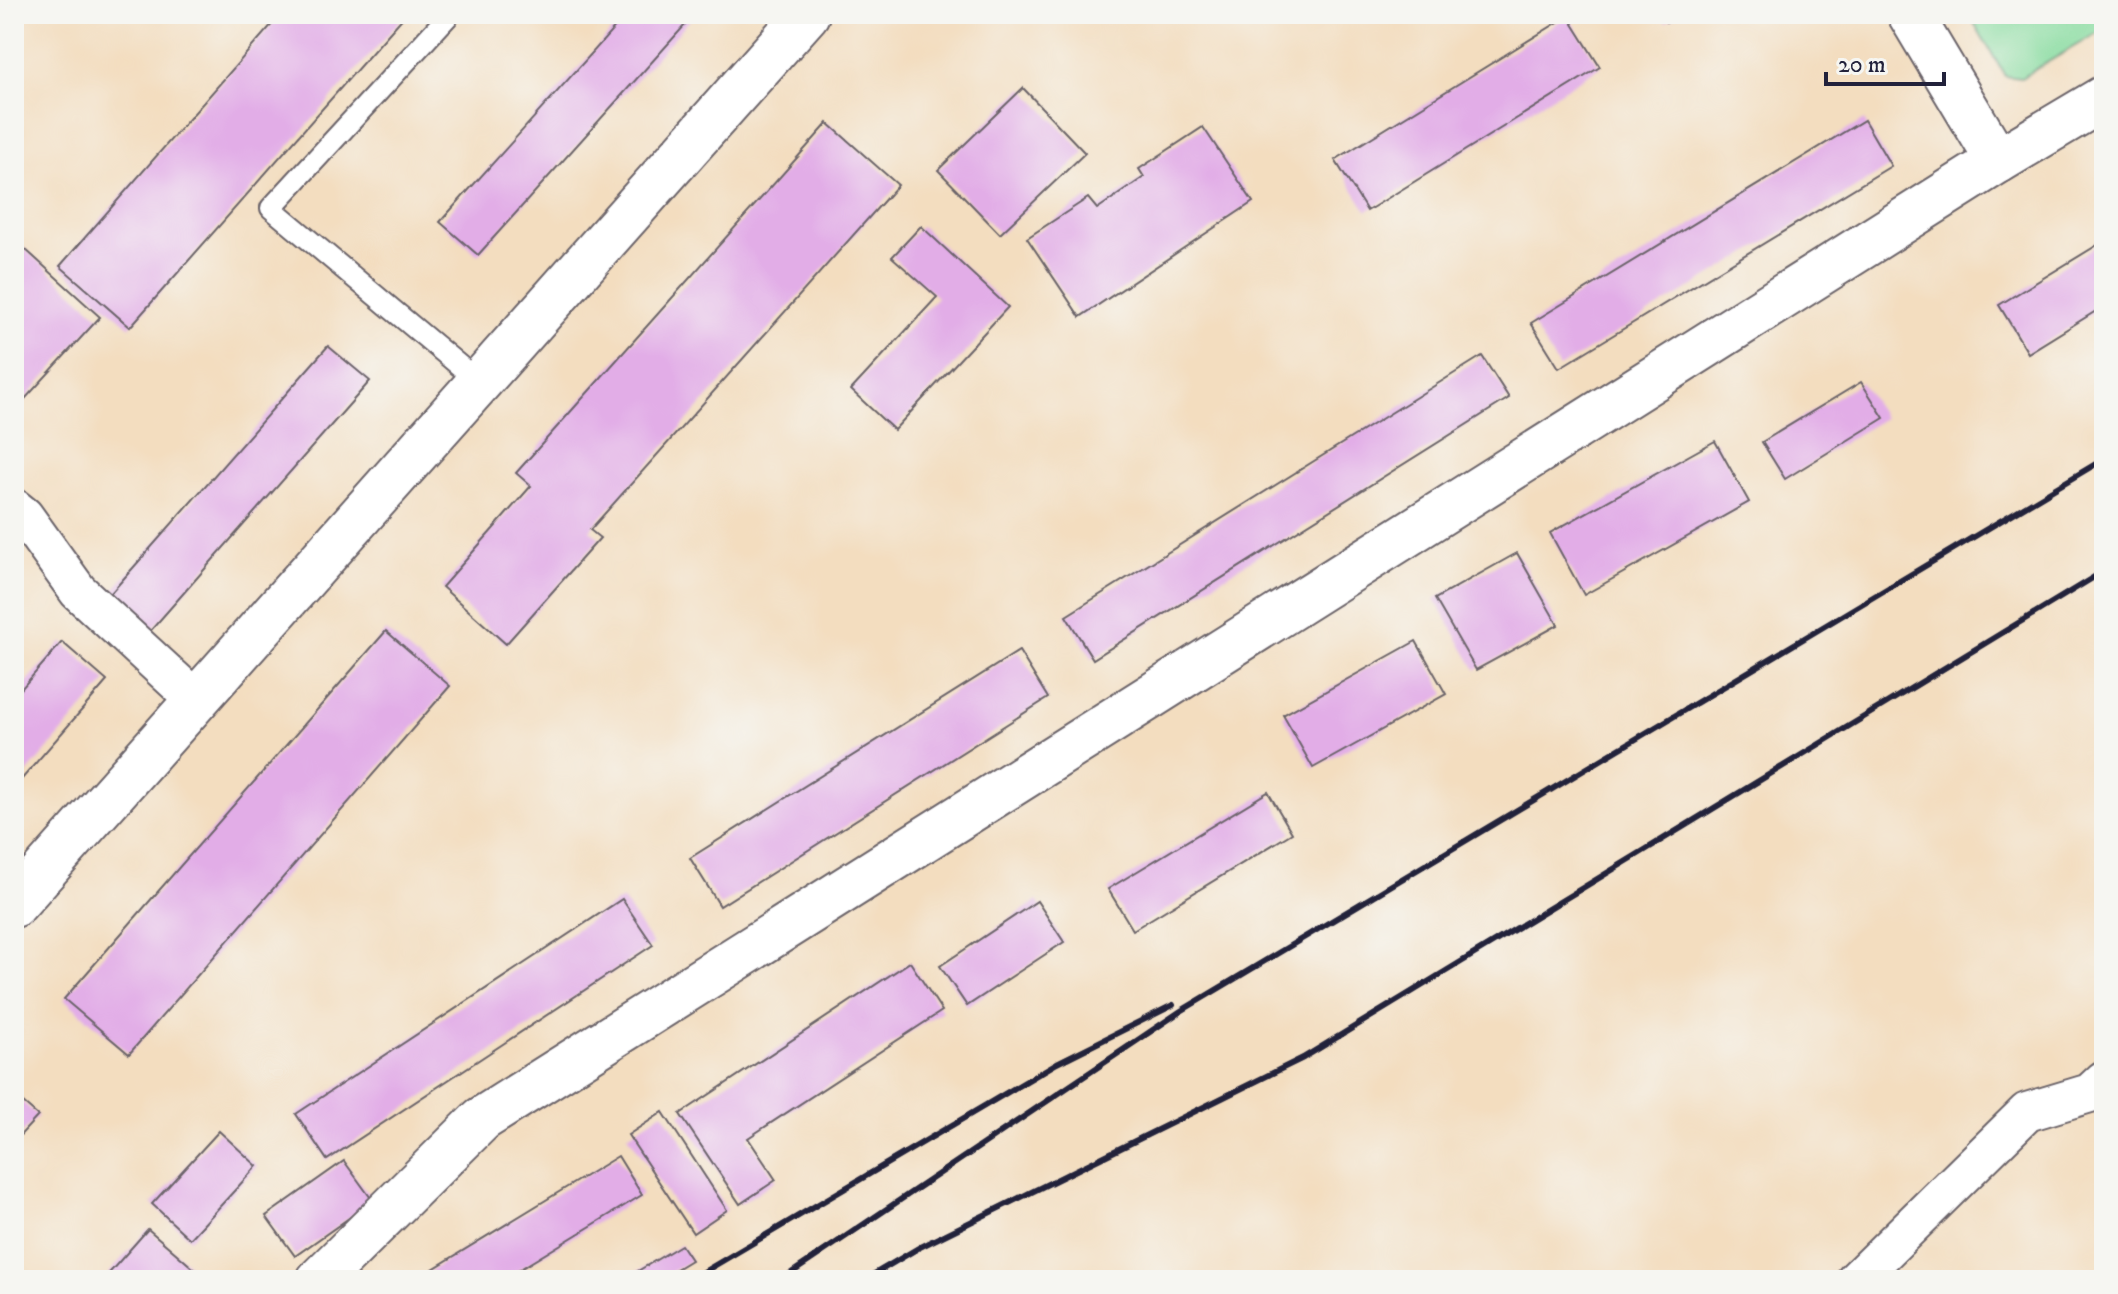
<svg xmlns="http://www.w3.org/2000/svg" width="2118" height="1294" viewBox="0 0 2118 1294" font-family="'IM FELL DW Pica',serif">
  <rect width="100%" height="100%" fill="#f6f6f2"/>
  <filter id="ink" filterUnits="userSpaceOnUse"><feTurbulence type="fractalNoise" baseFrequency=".0125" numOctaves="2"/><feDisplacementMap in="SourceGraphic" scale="16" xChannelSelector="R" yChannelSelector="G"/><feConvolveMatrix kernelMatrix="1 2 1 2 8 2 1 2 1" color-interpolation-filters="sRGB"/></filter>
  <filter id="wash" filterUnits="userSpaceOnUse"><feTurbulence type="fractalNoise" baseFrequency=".006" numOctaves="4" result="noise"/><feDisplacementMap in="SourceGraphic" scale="32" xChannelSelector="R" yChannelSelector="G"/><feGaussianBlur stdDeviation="1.8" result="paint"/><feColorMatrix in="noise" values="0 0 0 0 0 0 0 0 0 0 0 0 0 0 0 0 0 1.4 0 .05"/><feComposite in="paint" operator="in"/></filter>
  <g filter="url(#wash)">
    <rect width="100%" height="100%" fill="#f3ddbf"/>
    <!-- green -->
    <path fill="#85db9e" stroke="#547e6c" stroke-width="2" d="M1969 14H2104V29L2021 78 2005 76Z"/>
    <g id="blocks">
      <!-- building -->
      <g fill="#e2ade7">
        <path d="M281 14H406L130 327 60 266Z"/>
        <path d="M627 14H695L478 255 440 222Z"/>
        <path d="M1230 14H1248L1235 22Z"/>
        <path d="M1661 14H1679L1666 22Z"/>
        <path d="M1568 16 1600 67 1367 211 1335 160Z"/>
        <path d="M1023 88 1085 153 1000 234 938 170Z"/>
        <path d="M1864 120 1891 166 1559 368 1531 323Z"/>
        <path d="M828 123 898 185 590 530 600 538 506 644 442 587 531 486 516 473Z"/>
        <path d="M1203 127 1253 202 1080 317 1027 238 1088 198 1097 209 1144 177 1139 169Z"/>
        <path d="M921 226 1008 307 894 430 851 390 937 297 892 257Z"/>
        <path d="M14 239 100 317 14 411Z"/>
        <path d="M2104 241V306L2028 353 1999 305Z"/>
        <path d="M328 346 370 381 145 637 104 601Z"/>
        <path d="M1482 356 1509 398 1093 659 1066 616Z"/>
        <path d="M1861 382 1884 418 1785 479 1762 442Z"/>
        <path d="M1715 441 1749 502 1584 595 1550 533Z"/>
        <path d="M1517 553 1558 625 1476 670 1435 599Z"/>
        <path d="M386 631 450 686 129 1054 64 999Z"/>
        <path d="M1416 641 1446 694 1313 768 1283 715Z"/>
        <path d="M62 642 107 681 14 788V697Z"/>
        <path d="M1019 651 1048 698 720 906 690 858Z"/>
        <path d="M1268 792 1292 833 1133 930 1108 889Z"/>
        <path d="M622 899 653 945 327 1160 296 1114Z"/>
        <path d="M1037 901 1064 942 967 1006 940 966Z"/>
        <path d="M910 962 942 1011 748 1138 776 1180 740 1204 680 1114Z"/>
        <path d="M14 1095 38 1116 14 1142Z"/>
        <path d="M663 1112 727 1210 693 1233 628 1135Z"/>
        <path d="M219 1131 257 1166 190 1239 152 1204Z"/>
        <path d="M618 1156 642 1195 502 1280H415Z"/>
        <path d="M344 1161 373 1201 295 1256 266 1216Z"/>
        <path d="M148 1229 201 1275 197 1280H103Z"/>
        <path d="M681 1245 691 1260 658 1280H623Z"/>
      </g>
    </g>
  </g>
  <g filter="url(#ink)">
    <use href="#blocks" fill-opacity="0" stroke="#6b6369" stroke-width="2"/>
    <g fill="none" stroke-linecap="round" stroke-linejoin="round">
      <defs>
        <path id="lane" d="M450 14 271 208 479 382"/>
        <g id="street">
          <path d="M14 508 24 516 78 591 196 700"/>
          <path d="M1856 1280 2027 1112 2090 1093 2104 1080"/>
        </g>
        <g id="secondary">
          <path d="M1910 14 1998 161"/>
          <path d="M319 1280 482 1119 1998 161 2104 98"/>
        </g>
        <path id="primary" d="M14 905 807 14"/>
      </defs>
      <!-- lane casing -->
      <use href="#lane" stroke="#6b6369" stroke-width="24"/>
      <!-- street casing -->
      <use href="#street" stroke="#6b6369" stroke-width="42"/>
      <!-- secondary casing -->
      <use href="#secondary" stroke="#6b6369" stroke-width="48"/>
      <!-- primary casing -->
      <use href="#primary" stroke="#6b6369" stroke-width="48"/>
      <!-- lane -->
      <use href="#lane" stroke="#fff" stroke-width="20"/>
      <!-- street -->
      <use href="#street" stroke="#fff" stroke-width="38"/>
      <!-- secondary -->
      <use href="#secondary" stroke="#fff" stroke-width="44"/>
      <!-- primary -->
      <use href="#primary" stroke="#fff" stroke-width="44"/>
      <!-- rail -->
      <g stroke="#22223b" stroke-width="6">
        <path d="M690 1280 1057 1063 1173 1005"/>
        <path d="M781 1280 1181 1011 2104 459"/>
        <path d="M864 1280 920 1247 1303 1058 2104 571"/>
      </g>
    </g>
  </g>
  <!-- margin -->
  <rect width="2118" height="1294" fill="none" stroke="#f6f6f2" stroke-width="48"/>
  <!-- scale -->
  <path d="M1826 72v12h118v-12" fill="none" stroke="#22223b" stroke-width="4"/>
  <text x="1838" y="72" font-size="24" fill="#22223b" stroke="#f6f6f2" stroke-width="6" paint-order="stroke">20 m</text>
</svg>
